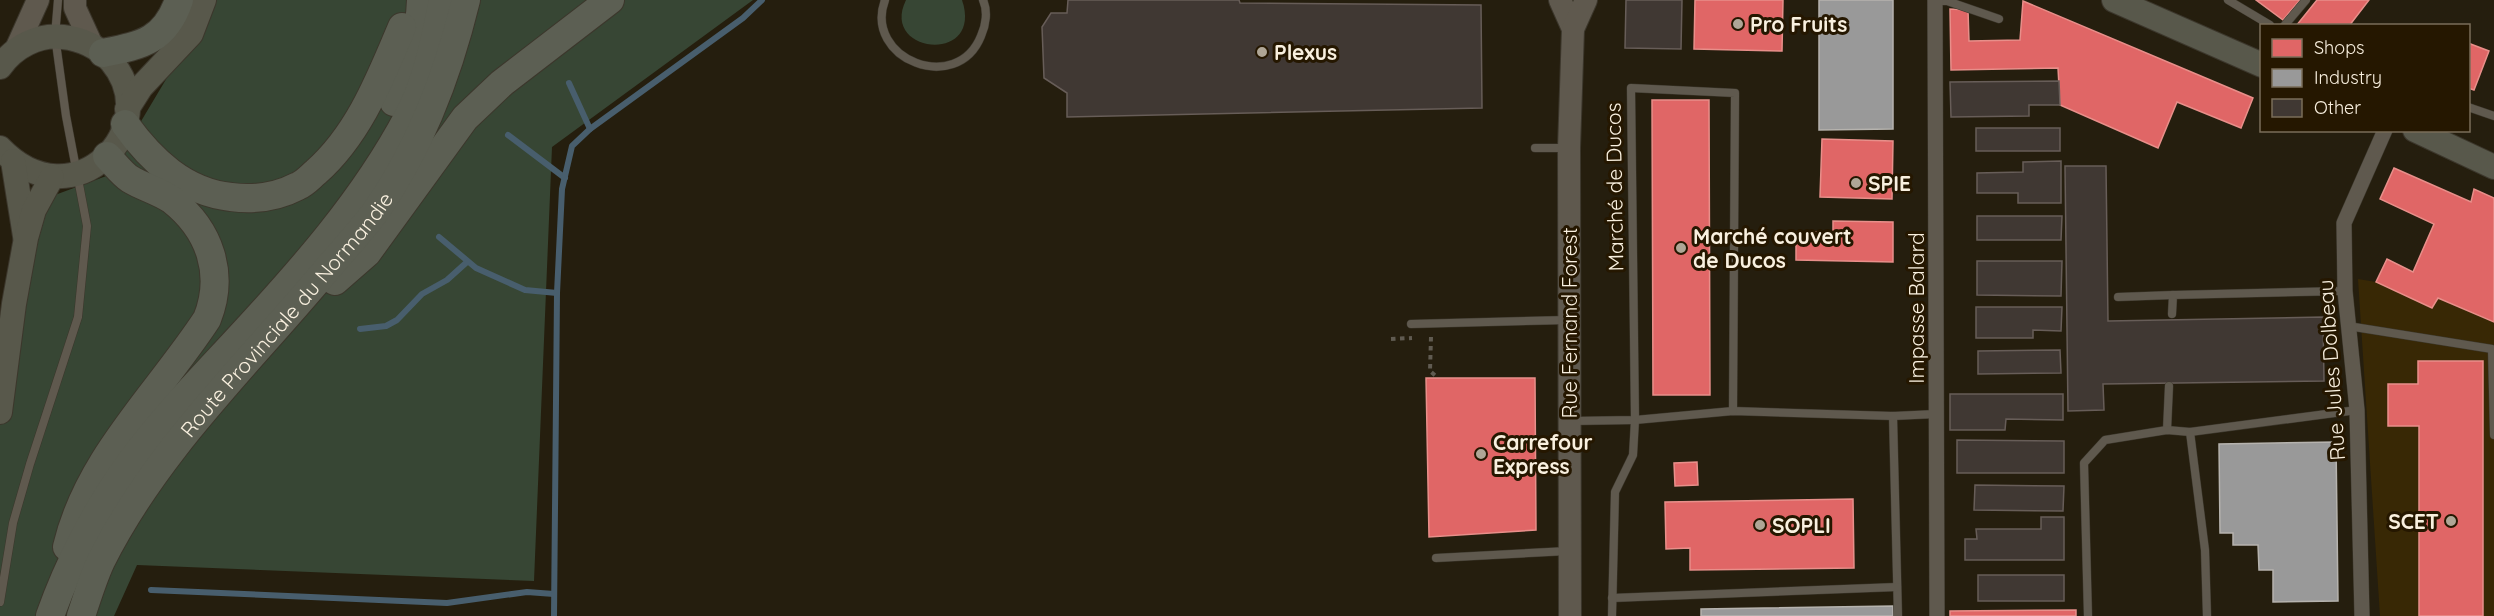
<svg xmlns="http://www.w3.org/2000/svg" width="2494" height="616" viewBox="0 0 2494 616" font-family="Quicksand,sans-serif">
  <rect width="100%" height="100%" fill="#251e0e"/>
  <!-- built -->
  <path fill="#382805" d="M2358 279 2376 282 2431 308 2438 298 2494 322V616H2380Z"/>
  <!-- green -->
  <g fill="#374634">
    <path d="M216 0H753L552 147 534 581 137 565 114 616H0V356L17 209 109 175 168 76 201 33Z"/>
    <path d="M906 0H962C984 65 879 54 906 0Z"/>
  </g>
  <!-- shops -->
  <g fill="#e06666" stroke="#e88f8a" stroke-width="1.5">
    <path d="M1695 0H1783L1782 51 1694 49Z"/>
    <path d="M2256 0H2300L2283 20Z"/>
    <path d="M2317 0H2369L2349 26H2296Z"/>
    <path d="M2023 1 2253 98 2241 128 2177 102 2158 148 2060 105 2058 68 1951 70 1950 9 1968 10 1969 41 2020 40Z"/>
    <path d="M2468 43 2489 51 2474 90 2468 88Z"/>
    <path d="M1652 100H1709L1710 395H1653Z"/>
    <path d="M1822 139 1893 141 1892 199 1820 197Z"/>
    <path d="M2394 168 2471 202 2474 189 2494 198V322L2438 298 2432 308 2376 282 2387 259 2413 272 2434 224 2380 199Z"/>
    <path d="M1833 221 1893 222V262L1796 260V232H1833Z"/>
    <path d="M2418 361H2483V616H2419V426H2388V384H2418Z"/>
    <path d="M1426 378H1535L1536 530 1429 537Z"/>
    <path d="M1697 462 1698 485 1675 486 1674 463Z"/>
    <path d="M1853 499 1854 568 1690 570V548L1666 549 1665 502Z"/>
    <path d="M2076 610V616H1950V611Z"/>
  </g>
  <!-- industry -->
  <g fill="#999" stroke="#b6b3ae" stroke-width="1.5">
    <path d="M1819 0H1893V129L1819 130Z"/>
    <path d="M2336 442 2338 601 2273 602V570H2259L2258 545H2233V533H2220L2219 444Z"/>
    <path d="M1893 606V616H1701V609Z"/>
  </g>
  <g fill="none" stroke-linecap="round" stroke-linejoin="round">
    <!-- stream -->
    <g stroke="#485e6d" stroke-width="6">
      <path d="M569 83 590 129"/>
      <path d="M508 135 565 178"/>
      <path d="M439 237 476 268 525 290 557 293"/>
      <path d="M360 329 386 326 397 320 422 294 447 280 467 262"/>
      <path d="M151 590 447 603 527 592 554 594"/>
      <path d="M554 616 557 293 562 189 572 146 590 129 743 18 762 0"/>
    </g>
  </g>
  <!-- building -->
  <g fill="#403833" stroke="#675d58" stroke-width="1.5">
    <path d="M1068 0H1239L1240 3 1481 5 1482 108 1067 117V93L1044 78 1042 27 1051 13H1067Z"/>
    <path d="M1626 0H1682L1681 49 1625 48Z"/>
    <path d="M2059 81 2060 105H2029V116L1951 117 1950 82Z"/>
    <rect x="1976" y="128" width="84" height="23"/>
    <path d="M2061 161V203H2018V193H1977V173L2023 172V162Z"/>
    <path d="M2065 166H2106L2108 321 2323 317 2324 381 2103 384 2104 410 2068 411Z"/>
    <path d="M1977 216H2062L2061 240H1977Z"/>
    <path d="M1977 261H2062L2061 296 1977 295Z"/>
    <path d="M1976 307H2062L2061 331 2033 330V338H1976Z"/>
    <path d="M2060 350 2061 373 1978 374V351Z"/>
    <path d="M1950 394H2063V420L2006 419 2005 430H1950Z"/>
    <path d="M1957 440 2064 441V473H1957Z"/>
    <path d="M1975 485 2064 486 2063 511 1974 510Z"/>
    <path d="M2041 517H2064V560H1965V539H1977L1976 529H2041Z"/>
    <rect x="1978" y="575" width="86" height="26"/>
  </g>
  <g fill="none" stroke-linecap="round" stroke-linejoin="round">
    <defs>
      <g id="lane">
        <path d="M885 0C863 59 957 96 981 36 986 25 988 11 983 0"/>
        <path d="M2228 0 2270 25"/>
        <path d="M1934 1H1947L1999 19"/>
        <path d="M2284 26 2306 0"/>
        <path d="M2468 107 2494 116"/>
        <path d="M1535 148H1568"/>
        <path d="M2118 297 2173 295"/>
        <path d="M2172 314 2173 295 2345 291"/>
        <path d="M1411 324 1568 320"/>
        <path d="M2348 326 2492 349 2494 435"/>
        <path d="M1893 416 1898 616"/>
        <path d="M1571 421 1635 420 1733 411 1893 416 1936 414"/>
        <path d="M2167 430 2169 386"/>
        <path d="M1436 558 1568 551"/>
        <path d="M1612 598 1897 587"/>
        <path d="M0 602 13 523 30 464 78 317 87 226 66 116 55 36 58 0"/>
        <path d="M1612 616 1615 492 1633 455 1635 420 1631 88 1735 93 1733 411"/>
        <path d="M2088 616 2084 463 2105 440 2167 430 2190 432"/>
        <path d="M2207 616 2205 550 2190 432 2357 410"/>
      </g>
      <g id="street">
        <path d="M1935 0 1937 616"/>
        <path d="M2362 616 2357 410 2345 291 2344 223 2385 130"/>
      </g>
      <g id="secondary">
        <path d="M75 0V8L92 45"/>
        <path d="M1560 0 1573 29"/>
        <path d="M16 49 38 0"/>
        <path d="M1570 616 1569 148 1573 29 1586 0"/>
      </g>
      <g id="primary">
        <path d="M2114 0 2262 65"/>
        <path d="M0 67C14 47 38 34 63 37 83 39 98 47 111 61 167 127 74 225 0 148"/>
        <path d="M127 109 141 87 191 34 204 0"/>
        <path d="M2415 130 2494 167"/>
        <path d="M13 161 25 236"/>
        <path d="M0 412 14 304 26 238 34 210 52 177"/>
      </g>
      <g id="highway">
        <path d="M103 53C142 45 165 41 179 0"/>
        <path d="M394 102C408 71 420 33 421 0"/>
        <path d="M125 124C151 160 184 192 231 197 254 200 277 197 298 186 305 183 310 177 316 172 359 134 380 79 402 27"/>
        <path d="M335 281 367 253 465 118 502 83 610 0"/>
        <path d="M67 547C88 458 158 394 207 319 225 274 210 230 172 200 159 191 143 187 130 179 122 174 114 163 107 156"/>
        <path d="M50 616C68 565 98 506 130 463 162 419 200 380 237 340 301 271 364 200 408 117 427 81 435 40 443 0"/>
        <path id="s1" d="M81 616C87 598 93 578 101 561 156 451 245 367 323 274 341 252 362 231 378 208 422 144 448 74 466 0"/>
      </g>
    </defs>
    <!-- lane casing -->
    <use href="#lane" stroke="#3c372c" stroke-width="9"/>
    <!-- street casing -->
    <use href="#street" stroke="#3c372c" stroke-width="16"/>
    <!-- secondary casing -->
    <use href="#secondary" stroke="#3c372c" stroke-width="24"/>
    <!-- primary casing -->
    <use href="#primary" stroke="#3c372c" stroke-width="26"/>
    <!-- highway casing -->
    <use href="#highway" stroke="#3c372c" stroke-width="30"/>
    <!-- path -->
    <g stroke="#605b51" stroke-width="4" stroke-dasharray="4.5 4.5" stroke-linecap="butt">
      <path d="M1431 337 1430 371 1438 378"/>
      <path d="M1391 339 1412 338"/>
    </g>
    <!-- lane -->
    <use href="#lane" stroke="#5f594e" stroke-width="8"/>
    <!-- street -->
    <use href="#street" stroke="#5f594e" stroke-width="15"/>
    <!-- secondary -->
    <use href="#secondary" stroke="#5f594e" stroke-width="22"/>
    <!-- primary -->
    <use href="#primary" stroke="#58584b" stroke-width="24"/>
    <!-- highway -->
    <use href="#highway" stroke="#5c5f53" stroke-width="28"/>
  </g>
  <!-- markers -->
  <g fill="#afa696" stroke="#251700" stroke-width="2">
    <circle cx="1738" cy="24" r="6"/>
    <circle cx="1262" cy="52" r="6"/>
    <circle cx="1856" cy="183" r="6"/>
    <circle cx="1681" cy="248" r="6"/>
    <circle cx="1481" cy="454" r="6"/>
    <circle cx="2451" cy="521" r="6"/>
    <circle cx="1760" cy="525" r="6"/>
  </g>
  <g text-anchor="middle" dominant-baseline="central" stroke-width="6" stroke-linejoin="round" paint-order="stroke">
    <!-- poi labels -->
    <g font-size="21" font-weight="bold" fill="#f9f0df" stroke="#251700" text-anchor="start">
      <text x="1750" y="24">Pro Fruits</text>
      <text x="1274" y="52">Plexus</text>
      <text x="1868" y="183">SPIE</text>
      <text x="1693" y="236">Marché couvert<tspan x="1693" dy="24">de Ducos</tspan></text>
      <text x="1493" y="442">Carrefour<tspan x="1493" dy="24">Express</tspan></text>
      <text x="2439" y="521" text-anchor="end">SCET</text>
      <text x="1772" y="525">SOPLI</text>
    </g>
    <!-- street labels -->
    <g font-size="21" fill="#f9f0df" stroke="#251700">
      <text transform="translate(1614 187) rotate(-91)">Marché de Ducos</text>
      <text transform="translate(1916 308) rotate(-90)">Impasse Balard</text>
      <text stroke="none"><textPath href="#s1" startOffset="368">Route Provinciale du Normandie</textPath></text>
      <text transform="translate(1569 323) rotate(-90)">Rue Fernand Forest</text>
      <text transform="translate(2331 370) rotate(-94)">Rue Jules Dolbeau</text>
    </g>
  </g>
  <!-- legend -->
  <rect x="2260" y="24" width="210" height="108" fill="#251700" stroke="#7a6e59" stroke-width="1.5"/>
  <rect x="2272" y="39" width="30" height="18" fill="#e06666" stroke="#7a6e59" stroke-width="1.5"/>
  <text x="2314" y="54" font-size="18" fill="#f9f0df">Shops</text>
  <rect x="2272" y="69" width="30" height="18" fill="#999999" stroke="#7a6e59" stroke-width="1.5"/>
  <text x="2314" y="84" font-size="18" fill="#f9f0df">Industry</text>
  <rect x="2272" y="99" width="30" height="18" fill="#403833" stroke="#7a6e59" stroke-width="1.5"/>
  <text x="2314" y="114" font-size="18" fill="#f9f0df">Other</text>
</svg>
